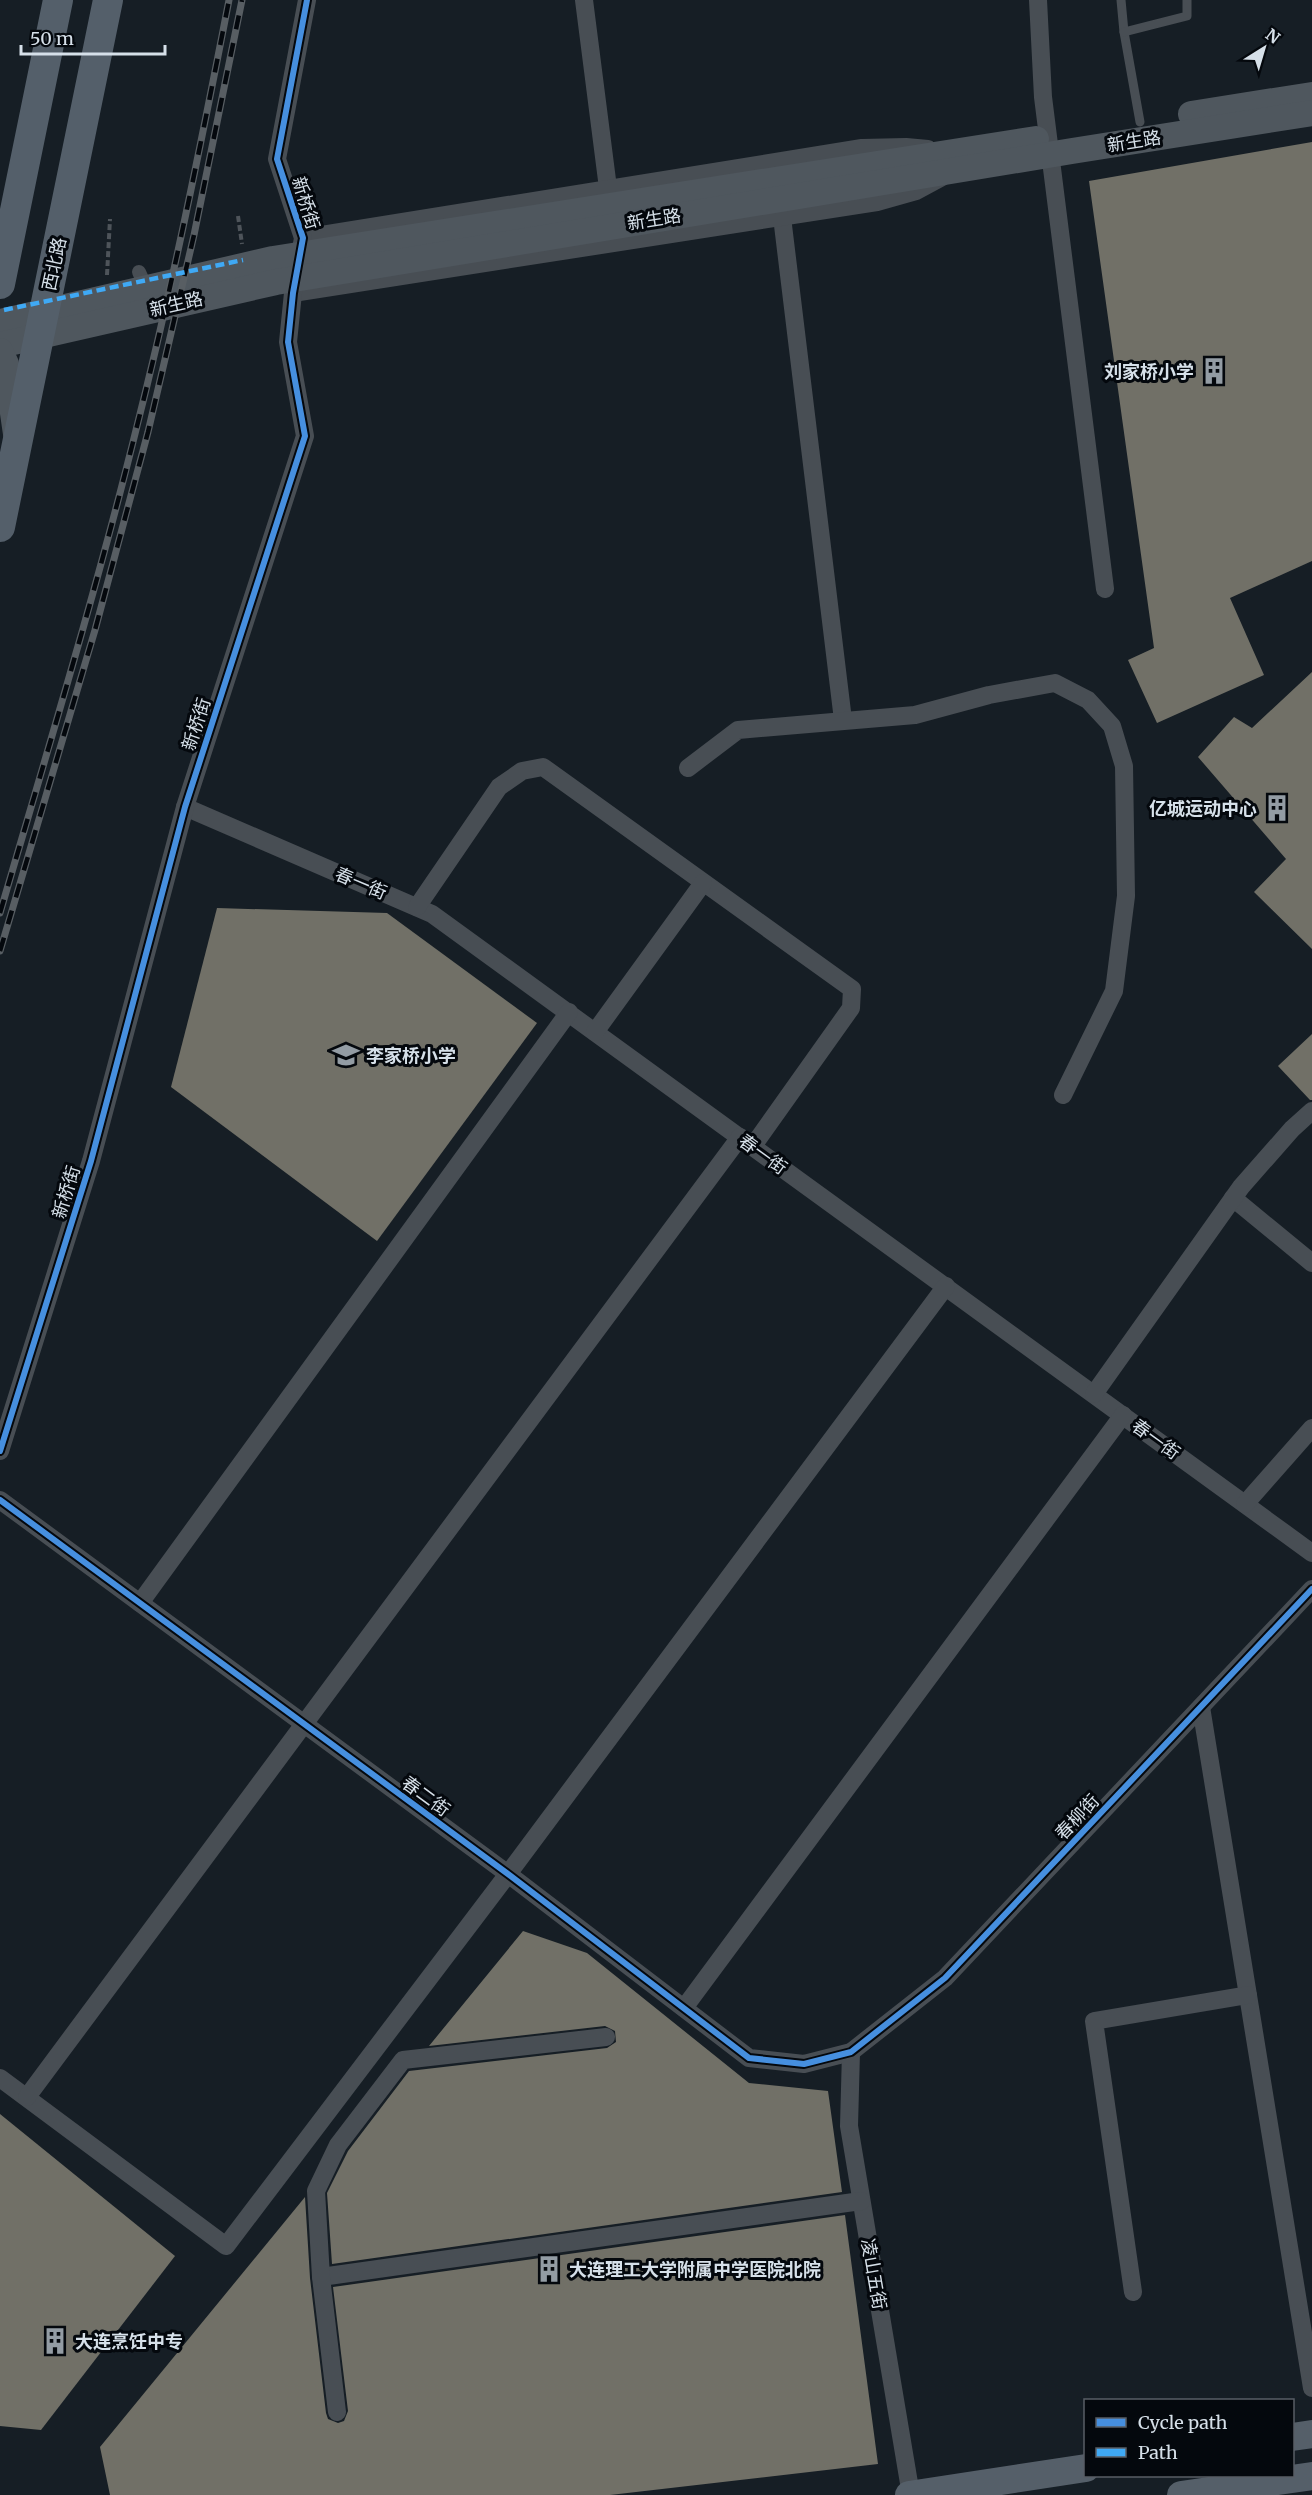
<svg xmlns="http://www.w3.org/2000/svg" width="1312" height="2495" viewBox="0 0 1312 2495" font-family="Merriweather,'Noto Sans SC',serif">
  <rect width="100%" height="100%" fill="#161e25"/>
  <!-- building -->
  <g fill="#717067">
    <path d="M1312 142V561L1230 598 1264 675 1157 723 1128 660 1154 648 1089 181Z"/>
    <path d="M1312 672V949L1254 892 1286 859 1198 757 1234 717 1252 728Z"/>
    <path d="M217 908 387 913 537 1023 377 1241 171 1087Z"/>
    <path d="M1312 1034V1100H1310L1278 1066Z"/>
    <path d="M523 1931 587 1953 749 2083 828 2091 842 2192 332 2264 327 2193 348 2151 409 2071 607 2048 616 2042 615 2031 605 2026 429 2046Z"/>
    <path d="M0 2114 175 2256 41 2430 0 2426Z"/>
    <path d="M305 2197 310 2278 326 2413 328 2419 338 2423 344 2421 348 2411 333 2287 845 2215 878 2464 610 2495H110L100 2447Z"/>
  </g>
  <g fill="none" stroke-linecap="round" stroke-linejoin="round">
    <!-- path -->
    <g stroke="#4e545a" stroke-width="4" stroke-dasharray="6 3" stroke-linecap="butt">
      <path d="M238 216 242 244"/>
      <path d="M107 275 110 219"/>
    </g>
    <!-- service -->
    <g stroke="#484e54" stroke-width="9">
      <path d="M1121 0 1124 32 1140 122"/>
      <path d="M1124 32 1187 16V0"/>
    </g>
    <!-- pedestrian -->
    <path stroke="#484e54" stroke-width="14" d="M139 272 143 281"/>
    <!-- minor -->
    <g stroke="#484e54" stroke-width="18">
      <path d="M584 0 608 188"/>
      <path d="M1038 0 1043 97 1105 589"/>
      <path d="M782 217 843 720"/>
      <path d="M303 238 862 148 906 147 928 149"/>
      <path d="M293 293 877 202 916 191 942 177"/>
      <path d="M688 768 738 730 915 715 989 695 1055 683 1088 700 1112 726 1124 766 1126 896 1114 991 1063 1095"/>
      <path d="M185 807 432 914 1312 1553"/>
      <path d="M417 907 499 787 522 771 543 767 852 989 851 1008 753 1146"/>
      <path d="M595 1032 703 883"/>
      <path d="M1233 1198 1312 1263"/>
      <path d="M1094 1394 1241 1187 1292 1129 1312 1111"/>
      <path d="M0 1451 91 1161 185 807 305 436 288 342 293 293 303 238 277 159 307 0"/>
      <path d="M0 1500 508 1874 749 2058 804 2064 851 2052 945 1978 1312 1589"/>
      <path d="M1245 1504 1312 1428"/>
      <path d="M140 1603 569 1012"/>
      <path d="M1201 1707 1312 2388"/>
      <path d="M684 2008 1123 1415"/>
      <path d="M851 2052 849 2126 911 2495"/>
      <path d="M0 2078 226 2246 508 1874 946 1286"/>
      <path d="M27 2097 740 1137"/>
      <path d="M321 2277 861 2201"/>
      <path d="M1133 2292 1094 2021 1248 1995"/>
      <path d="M337 2412 321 2277 316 2191 338 2145 403 2060 606 2037"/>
    </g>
    <!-- secondary -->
    <g stroke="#4f575e" stroke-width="26">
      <path d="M1191 114 1312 95"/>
      <path d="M0 322 273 259 1036 139"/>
      <path d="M0 345 276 282 1072 151 1312 113"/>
      <path d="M0 351 6 364 16 434"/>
    </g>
    <!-- primary -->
    <g stroke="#555f69" stroke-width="28">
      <path d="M1292 2437 1312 2434"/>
      <path d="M909 2495 1086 2468"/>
      <path d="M1181 2495 1312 2476"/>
    </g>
    <!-- trunk -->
    <g stroke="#545f6a" stroke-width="30">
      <path d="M0 284 58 0"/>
      <path d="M0 527 108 0"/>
    </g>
    <defs>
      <g id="rail">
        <path d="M0 913C47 752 96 592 136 430 172 288 201 144 229 0"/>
        <path d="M0 951 95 630 148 432 194 235 242 0"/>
      </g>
    </defs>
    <!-- rail casing -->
    <use href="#rail" stroke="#585e63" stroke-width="7"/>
    <!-- rail -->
    <use href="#rail" stroke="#04080d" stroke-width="4.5" stroke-dasharray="14" stroke-linecap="butt"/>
    <!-- quiet -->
    <path stroke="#3fa9f5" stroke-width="4.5" stroke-dasharray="9 4.5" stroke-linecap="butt" d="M4 310 243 260"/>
    <defs>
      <g id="cycleway">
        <path d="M0 1451 91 1161 185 807 305 436 288 342 293 293 303 238 277 159 307 0"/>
        <path d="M0 1500 508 1874 749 2058 804 2064 851 2052 945 1978 1312 1589"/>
      </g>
    </defs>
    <!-- cycleway casing -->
    <use href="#cycleway" stroke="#04080d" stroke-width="10"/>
    <!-- cycleway -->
    <use href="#cycleway" stroke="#468fdf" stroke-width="6"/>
  </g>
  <!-- icons -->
  <defs>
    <symbol id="building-bare" viewBox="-9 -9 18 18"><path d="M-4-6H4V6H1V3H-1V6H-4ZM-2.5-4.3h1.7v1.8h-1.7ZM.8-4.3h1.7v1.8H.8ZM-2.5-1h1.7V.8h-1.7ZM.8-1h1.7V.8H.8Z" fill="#939ca4" stroke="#04080d" stroke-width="2.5" paint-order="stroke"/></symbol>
    <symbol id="school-bare" viewBox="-9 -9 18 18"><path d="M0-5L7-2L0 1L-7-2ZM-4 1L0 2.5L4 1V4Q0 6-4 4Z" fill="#939ca4" stroke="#04080d" stroke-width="2.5" paint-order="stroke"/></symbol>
  </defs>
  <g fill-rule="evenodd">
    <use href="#building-bare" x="1195" y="352" width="38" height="38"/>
    <use href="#building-bare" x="1258" y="789" width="38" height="38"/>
    <use href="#school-bare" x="327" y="1036" width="38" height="38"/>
    <use href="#building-bare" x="530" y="2250" width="38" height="38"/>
    <use href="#building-bare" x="36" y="2322" width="38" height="38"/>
  </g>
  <g text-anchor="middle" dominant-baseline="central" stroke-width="6" stroke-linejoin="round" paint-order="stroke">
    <!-- street labels -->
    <g font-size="18" fill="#d6e0e9" stroke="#04080d">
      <text transform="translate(1134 141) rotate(-9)">新生路</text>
      <text transform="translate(306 203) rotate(73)">新桥街</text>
      <text transform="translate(654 219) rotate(-9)">新生路</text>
      <text transform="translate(54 264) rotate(-78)">西北路</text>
      <text transform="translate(176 304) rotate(-13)">新生路</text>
      <text transform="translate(196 724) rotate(-72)">新桥街</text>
      <text transform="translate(361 883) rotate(23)">春一街</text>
      <text transform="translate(763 1154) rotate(36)">春一街</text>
      <text transform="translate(66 1192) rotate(-73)">新桥街</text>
      <text transform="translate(1156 1439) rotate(36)">春一街</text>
      <text transform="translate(426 1796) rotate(36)">春二街</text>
      <text transform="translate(1077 1817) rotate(-47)">春柳街</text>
      <text transform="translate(874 2274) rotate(80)">凌山五街</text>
    </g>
    <!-- poi labels -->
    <g font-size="18" font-weight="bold" fill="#d6e0e9" stroke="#04080d" text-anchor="start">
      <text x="1194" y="371" text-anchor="end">刘家桥小学</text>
      <text x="1257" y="808" text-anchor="end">亿城运动中心</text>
      <text x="366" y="1055">李家桥小学</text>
      <text x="569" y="2269">大连理工大学附属中学医院北院</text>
      <text x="75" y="2341">大连烹饪中专</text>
    </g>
  </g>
  <!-- legend -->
  <rect x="1084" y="2399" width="210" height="78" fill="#04080d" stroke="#585e65" stroke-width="1.5"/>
  <rect x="1096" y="2418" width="30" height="9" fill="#468fdf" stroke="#585e65" stroke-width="1.5"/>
  <text x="1138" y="2429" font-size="18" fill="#d6e0e9">Cycle path</text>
  <rect x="1096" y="2448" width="30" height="9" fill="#3fa9f5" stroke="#585e65" stroke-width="1.5"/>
  <text x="1138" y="2459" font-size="18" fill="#d6e0e9">Path</text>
  <!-- north arrow -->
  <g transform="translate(1264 48) rotate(37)" stroke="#04080d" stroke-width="4.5" paint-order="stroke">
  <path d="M0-4.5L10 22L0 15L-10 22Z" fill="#d6e0e9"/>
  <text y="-9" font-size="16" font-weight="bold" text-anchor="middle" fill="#d6e0e9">N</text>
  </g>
  <!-- scale -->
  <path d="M21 45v9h144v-9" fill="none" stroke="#d6e0e9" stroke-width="3"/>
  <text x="30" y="45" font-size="18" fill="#d6e0e9" stroke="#04080d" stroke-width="4.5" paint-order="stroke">50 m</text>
</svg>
